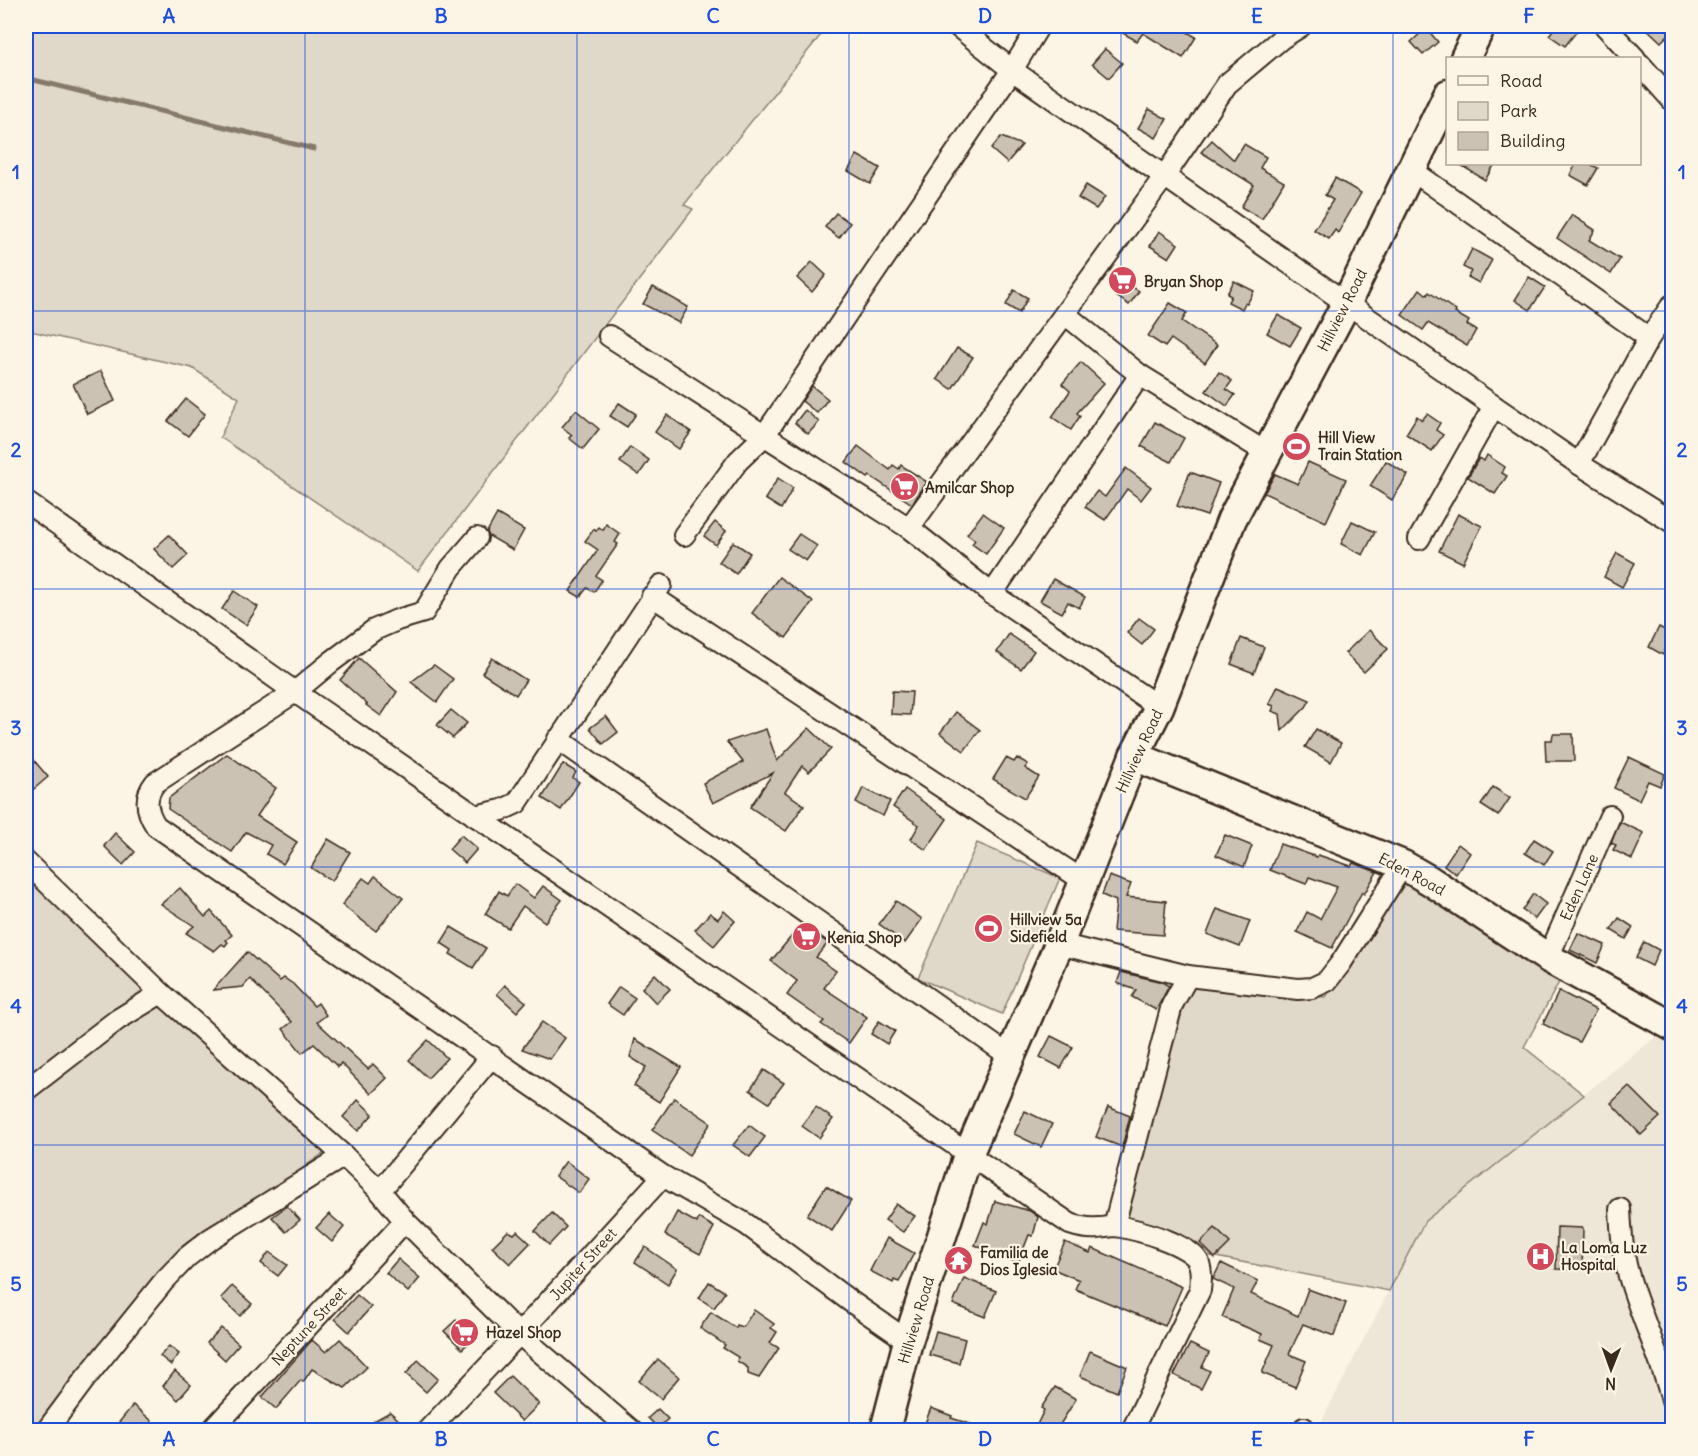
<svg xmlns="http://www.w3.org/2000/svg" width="1698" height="1456" viewBox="0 0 1698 1456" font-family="Delius,sans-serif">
  <rect width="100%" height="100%" fill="#fcf5e5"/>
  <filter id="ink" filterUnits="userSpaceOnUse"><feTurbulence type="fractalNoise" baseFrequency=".0167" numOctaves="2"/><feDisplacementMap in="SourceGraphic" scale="12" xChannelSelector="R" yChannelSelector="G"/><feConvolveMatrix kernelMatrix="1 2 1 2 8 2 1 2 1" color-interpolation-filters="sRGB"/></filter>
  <g filter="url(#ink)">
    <!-- built -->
    <path fill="#eee6d6" d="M1657 1036 1672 1044V1430H1317L1425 1221Z"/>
    <!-- green -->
    <g fill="#e0d8c8" stroke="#8e8173" stroke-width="1.5">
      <path d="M26 26H828L684 205 693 209 418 571 220 437 239 398 192 368 26 330Z"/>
      <path d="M977 843 1060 878 1002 1014 918 978Z"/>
      <path d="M26 876 325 1152 166 1267 41 1430H26Z"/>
      <path d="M1401 877 1564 973 1524 1047 1584 1095 1425 1221 1389 1291 1206 1255 1123 1224 1189 987 1326 997Z"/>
    </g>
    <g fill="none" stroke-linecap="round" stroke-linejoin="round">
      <!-- stream -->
      <path stroke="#85796b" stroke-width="5" d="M26 78 314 149"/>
    </g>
    <!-- building -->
    <g fill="#ccc2b3" stroke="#3b2a1e" stroke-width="1.5">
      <path d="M1110 26H1177L1196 37 1183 58 1143 33 1137 41Z"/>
      <path d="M1556 26H1569L1577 31 1565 46 1549 35Z"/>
      <path d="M1644 26H1672V31L1661 42Z"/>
      <path d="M1426 28 1438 42 1423 55 1411 42Z"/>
      <path d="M1105 49 1122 63 1109 78 1092 64Z"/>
      <path d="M1149 109 1167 119 1156 138 1138 128Z"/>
      <path d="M1001 137 1022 145 1007 163 991 149Z"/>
      <path d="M1212 140 1234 160 1244 144 1266 157 1260 168 1284 182 1262 219 1241 207 1254 185 1201 152Z"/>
      <path d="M857 155 880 168 870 184 848 171Z"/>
      <path d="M1459 164H1495L1485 180Z"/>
      <path d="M1576 164H1590L1598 168 1588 185 1570 175Z"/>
      <path d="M1335 178 1361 193 1338 233 1335 230 1329 239 1314 230 1333 200 1325 195Z"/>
      <path d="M1086 185 1105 197 1096 209 1078 198Z"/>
      <path d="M836 213 850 223 839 238 825 227Z"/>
      <path d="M1572 215 1595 230 1589 240 1620 259 1611 274 1557 238Z"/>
      <path d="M1159 231 1178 244 1169 258 1150 246Z"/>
      <path d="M1472 249 1492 260 1479 283 1468 277 1471 271 1463 267Z"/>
      <path d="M812 262 826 275 812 292 797 278Z"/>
      <path d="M1529 277 1545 287 1530 310 1515 300Z"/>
      <path d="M1234 281 1254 291 1247 304 1245 303 1242 309 1228 302 1231 296 1227 294Z"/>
      <path d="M1124 282 1139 291 1129 305 1115 295Z"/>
      <path d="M653 287 688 307 679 323 643 304Z"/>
      <path d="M1420 289 1427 295 1429 292 1456 311 1455 313 1469 321 1467 325 1476 330 1467 346 1428 323 1423 330 1402 315Z"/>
      <path d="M1014 290 1028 298 1019 313 1006 305Z"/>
      <path d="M1170 303 1187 313 1182 321 1217 345 1205 363 1171 339 1165 347 1148 336Z"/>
      <path d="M1278 315 1301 328 1290 346 1267 333Z"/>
      <path d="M957 348 973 357 952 389 937 379Z"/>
      <path d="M1081 362 1104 383 1077 413 1080 416 1071 430 1052 417 1070 391 1062 384Z"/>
      <path d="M101 371 115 401 87 414 73 384Z"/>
      <path d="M1219 372 1232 381 1226 389 1235 395 1227 406 1206 391Z"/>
      <path d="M812 386 828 399 817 413 802 401Z"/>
      <path d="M186 399 205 414 188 436 168 421Z"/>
      <path d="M619 403 636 414 627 427 610 416Z"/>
      <path d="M576 410 599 429 583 449 569 438 572 435 562 427Z"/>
      <path d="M805 410 819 422 808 434 795 423Z"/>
      <path d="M1427 414 1440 423 1436 430 1443 435 1432 451 1406 434 1417 416 1422 420Z"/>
      <path d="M667 415 691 432 679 449 655 432Z"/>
      <path d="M1155 422 1184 438 1171 462 1141 446Z"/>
      <path d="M858 446 890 470 893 465 899 469 901 465 927 482 912 504 870 476 868 478 846 462Z"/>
      <path d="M630 447 649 460 639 475 620 462Z"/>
      <path d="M1487 455 1505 467 1502 473 1507 476 1495 494 1468 477 1479 458 1484 461Z"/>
      <path d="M1386 461 1408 475 1392 500 1370 486Z"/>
      <path d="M1308 462 1346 479 1326 522 1264 493 1275 474 1298 484Z"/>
      <path d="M1126 468 1151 487 1141 500 1127 489 1105 520 1085 507 1097 491 1105 497Z"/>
      <path d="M1190 472 1219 483 1207 516 1177 506Z"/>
      <path d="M778 478 793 488 781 509 765 499Z"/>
      <path d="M983 513 1004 528 986 554 972 544 975 540 967 534Z"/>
      <path d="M497 514 524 530 513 550 489 536 487 532Z"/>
      <path d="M1458 514 1482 526 1463 563 1439 551Z"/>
      <path d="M1352 521 1375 532 1363 555 1341 544Z"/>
      <path d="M715 522 726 531 716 545 704 536Z"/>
      <path d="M606 524 620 534 615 542 618 544 596 576 602 580 594 592 587 588 580 597 570 591 598 550 585 541 594 529 596 531 599 527 603 530Z"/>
      <path d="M799 534 817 546 806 561 788 549Z"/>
      <path d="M169 535 188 555 173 569 154 549Z"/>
      <path d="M733 542 750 553 736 574 719 562Z"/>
      <path d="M1617 553 1635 563 1622 587 1604 577Z"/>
      <path d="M779 577 813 602 786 638 752 613Z"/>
      <path d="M1053 579 1085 597 1079 608 1068 602 1062 613 1040 601Z"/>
      <path d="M234 591 258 607 246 625 222 609Z"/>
      <path d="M1139 618 1154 629 1142 645 1127 633Z"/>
      <path d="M1659 627 1672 634 1663 655 1649 647Z"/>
      <path d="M1369 630 1388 649 1364 672 1345 653Z"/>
      <path d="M1009 634 1034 651 1021 669 997 652Z"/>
      <path d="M1241 638 1264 647 1254 673 1231 664Z"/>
      <path d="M359 658 397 692 381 716 366 705 367 704 340 680Z"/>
      <path d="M492 658 526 680 516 695 482 673Z"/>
      <path d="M434 665 453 679 437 702 411 682Z"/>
      <path d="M1278 686 1310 700 1306 707 1282 731 1280 714 1272 711 1274 706 1269 704Z"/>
      <path d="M892 691 912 692 910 715 891 714Z"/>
      <path d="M451 710 467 723 453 738 437 725Z"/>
      <path d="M956 712 980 730 964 751 940 733Z"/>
      <path d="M606 716 618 732 603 744 590 728Z"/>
      <path d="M809 728 831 749 809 772 802 766 785 792 804 805 786 831 750 807 773 773 713 803 703 783 743 762 727 742 766 729 777 761Z"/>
      <path d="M1316 729 1341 743 1331 762 1305 747Z"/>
      <path d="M1553 734H1573L1574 761H1546L1545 740H1552Z"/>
      <path d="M26 751 48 777 34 789 26 779Z"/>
      <path d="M227 754 276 788 257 816 297 842 283 864 266 854 271 845 246 832 232 852 168 809 169 798Z"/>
      <path d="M1629 757 1665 774 1660 786 1648 781 1639 800 1614 788Z"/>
      <path d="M1006 758 1014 762 1017 758 1028 764 1025 768 1039 777 1025 798 993 779Z"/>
      <path d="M563 764 576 772 573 778 579 782 561 810 542 798Z"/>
      <path d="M1493 787 1510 798 1498 816 1481 805Z"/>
      <path d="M863 788 890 801 883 816 856 803Z"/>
      <path d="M905 789 947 819 926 850 911 839 919 825 893 807Z"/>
      <path d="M1620 822 1644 833 1632 859 1613 850 1616 845 1611 843Z"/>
      <path d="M115 833 135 852 123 865 104 846Z"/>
      <path d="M461 835 477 849 465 863 449 849Z"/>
      <path d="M1225 835 1252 846 1244 867 1216 855Z"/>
      <path d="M328 839 350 852 332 881 311 868Z"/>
      <path d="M1534 839 1553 851 1544 865 1525 853Z"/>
      <path d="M1280 844 1317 857 1318 855 1351 866 1353 863 1377 872 1364 894 1362 892 1332 948 1297 932 1307 912 1320 919 1337 887 1309 877 1306 884 1270 870Z"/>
      <path d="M1458 844 1470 853 1456 874 1444 865Z"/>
      <path d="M375 876 403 898 376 931 342 905 363 878 370 883Z"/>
      <path d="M1109 876 1131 884 1126 897 1166 901 1163 935 1113 931 1116 901 1102 895Z"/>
      <path d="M515 884 534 898 543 886 562 900 545 922 523 906 508 928 485 914 499 891 507 896Z"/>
      <path d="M180 888 205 917 211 911 232 935 226 940 228 942 225 946 222 944 214 951 186 933 194 926 161 904Z"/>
      <path d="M1533 894 1546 904 1535 919 1522 910Z"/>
      <path d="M896 901 922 919 905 943 879 924Z"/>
      <path d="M1217 909 1250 921 1240 947 1207 934Z"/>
      <path d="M724 911 735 921 714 946 695 930 710 913 718 919Z"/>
      <path d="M1619 918 1633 927 1626 939 1611 930Z"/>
      <path d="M801 925 828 943 816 957 836 971 824 988 867 1017 849 1043 821 1024 824 1021 787 995 797 981 771 961Z"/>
      <path d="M451 927 486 948 473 968 450 954 452 950 441 943Z"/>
      <path d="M1578 933 1605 945 1597 963 1570 950Z"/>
      <path d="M1644 942 1659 950 1652 966 1636 958Z"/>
      <path d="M247 952 280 981 284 978 293 984 314 1006 318 1003 326 1015 317 1022 368 1069 373 1064 387 1078 371 1094 341 1063 338 1067 314 1044 302 1053 283 1029 292 1022 250 979 243 987 213 990Z"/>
      <path d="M1121 972 1162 982 1169 986 1156 1010 1132 997 1136 990 1117 983Z"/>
      <path d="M655 974 670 989 656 1003 642 988Z"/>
      <path d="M505 985 526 1002 517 1012 497 994Z"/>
      <path d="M619 987 635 998 623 1015 607 1004Z"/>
      <path d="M1559 991 1596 1010 1579 1042 1543 1024Z"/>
      <path d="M879 1021 895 1031 887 1044 871 1034Z"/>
      <path d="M542 1022 565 1038 550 1059 522 1049Z"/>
      <path d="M1051 1036 1073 1047 1061 1068 1040 1057Z"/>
      <path d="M635 1039 681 1067 659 1102 634 1086 646 1067 630 1057Z"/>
      <path d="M428 1040 447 1058 428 1078 409 1060Z"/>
      <path d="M764 1070 784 1083 769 1103 750 1090Z"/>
      <path d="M1629 1086 1660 1117 1641 1135 1611 1103Z"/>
      <path d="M674 1098 711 1123 689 1155 652 1130Z"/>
      <path d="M358 1100 373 1114 358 1131 343 1117Z"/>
      <path d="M816 1107 833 1119 819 1138 802 1126Z"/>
      <path d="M1108 1107 1130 1116 1122 1147 1096 1137Z"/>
      <path d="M1025 1111 1052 1124 1041 1147 1014 1134Z"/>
      <path d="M749 1125 765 1137 750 1157 733 1145Z"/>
      <path d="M566 1161 589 1179 579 1193 555 1176Z"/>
      <path d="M826 1186 851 1201 832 1231 807 1215Z"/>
      <path d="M995 1201 1030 1211 1038 1217 1033 1236 1029 1235 1018 1263 975 1245 984 1222 988 1224Z"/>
      <path d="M896 1204 915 1216 903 1232 885 1220Z"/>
      <path d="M287 1206 300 1220 286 1232 272 1217Z"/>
      <path d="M677 1212 697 1223 699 1218 714 1227 700 1254 665 1235Z"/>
      <path d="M552 1213 566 1227 549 1245 535 1231Z"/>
      <path d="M329 1214 344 1227 332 1242 316 1228Z"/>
      <path d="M1557 1227 1583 1228 1582 1270 1556 1269Z"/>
      <path d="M1215 1228 1230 1243 1215 1258 1200 1243Z"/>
      <path d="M508 1231 514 1234 517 1231 530 1243 510 1264 492 1247Z"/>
      <path d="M887 1238 914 1253 899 1282 894 1280 893 1283 870 1271Z"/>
      <path d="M1065 1242 1090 1253 1092 1248 1182 1287 1165 1326 1075 1289 1079 1280 1053 1269Z"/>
      <path d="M645 1247 677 1269 668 1284 635 1262Z"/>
      <path d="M269 1252 287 1265 278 1276 261 1263Z"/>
      <path d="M398 1259 420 1278 408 1292 386 1273Z"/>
      <path d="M1221 1263 1258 1281 1251 1294 1298 1316 1308 1289 1346 1303 1334 1336 1303 1324 1289 1354 1306 1361 1295 1387 1262 1373 1274 1345 1260 1339 1262 1334 1222 1317 1234 1289 1213 1279Z"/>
      <path d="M964 1278 996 1291 985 1317 953 1304Z"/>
      <path d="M709 1282 725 1292 714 1308 699 1298Z"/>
      <path d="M232 1286 252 1304 240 1316 221 1298Z"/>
      <path d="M357 1295 371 1307 349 1332 335 1319Z"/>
      <path d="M754 1310 774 1324 771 1328 777 1332 770 1343 779 1348 759 1378 748 1374V1368L737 1361 738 1357 723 1348 725 1345 700 1328 711 1312 736 1328 737 1325 743 1327Z"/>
      <path d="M456 1320 474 1338 462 1349 444 1331Z"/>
      <path d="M221 1328 239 1344 225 1360 207 1343Z"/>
      <path d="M936 1331 965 1339 959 1363 929 1355Z"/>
      <path d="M340 1339 367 1367 345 1388 312 1369 303 1382 301 1380 276 1409 262 1397 312 1340 326 1352Z"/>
      <path d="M1190 1344 1209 1353 1202 1367 1210 1371 1201 1389 1174 1375Z"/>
      <path d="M169 1346 179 1354 171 1365 160 1356Z"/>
      <path d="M1090 1351 1127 1367 1117 1392 1080 1376Z"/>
      <path d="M658 1359 679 1377 661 1399 639 1381Z"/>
      <path d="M418 1360 438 1379 426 1392 406 1374Z"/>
      <path d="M175 1371 191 1385 178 1400 163 1386Z"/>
      <path d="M510 1376 539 1404 522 1421 493 1393Z"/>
      <path d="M1055 1387 1076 1399 1056 1431H1034L1044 1410 1041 1408Z"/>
      <path d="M133 1405 152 1421 145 1431H112Z"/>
      <path d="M931 1408 952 1416 951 1418 980 1427 979 1431H922Z"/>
      <path d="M658 1409 668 1419 658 1428 648 1418Z"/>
      <path d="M390 1412 411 1431H384L374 1421Z"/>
    </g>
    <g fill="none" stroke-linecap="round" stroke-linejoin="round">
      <defs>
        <g id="street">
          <path d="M957 26 1012 70 1494 406 1579 464 1672 522"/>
          <path d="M1605 26 1635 58"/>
          <path d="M1640 64 1672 100"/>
          <path d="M1410 169 1649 338"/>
          <path d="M1065 314 1140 375 1267 453"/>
          <path d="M609 336 909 528 992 594 1159 707"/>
          <path d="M1579 464 1649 338 1672 305"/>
          <path d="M26 502 295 692 1070 1224C1079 1227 1088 1229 1098 1228 1104 1228 1110 1226 1116 1226 1135 1229 1192 1244 1199 1263 1202 1272 1201 1281 1200 1290L1132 1430"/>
          <path d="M909 528 1164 177 1227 84 1282 38 1301 26"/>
          <path d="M684 535 738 461 764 436 1012 70 1039 26"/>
          <path d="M477 538 451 568 424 612 397 620 374 630 331 662 295 692 155 783C144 797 146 811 156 826L663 1176 746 1224 850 1301 908 1341"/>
          <path d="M1419 539 1494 406"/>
          <path d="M992 594 1140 375"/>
          <path d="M652 596 1084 881"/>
          <path d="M558 739 1011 1057"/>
          <path d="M475 816 502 810 517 803 661 585"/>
          <path d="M26 862 161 993 344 1156 380 1191 405 1221 519 1334 631 1430"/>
          <path d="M1059 944 1188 976 1298 989 1312 988 1327 981 1341 963 1403 865"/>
          <path d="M1548 958 1610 816"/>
          <path d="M26 1090 117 1020 161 993"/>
          <path d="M380 1191 492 1056"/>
          <path d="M1620 1209C1621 1229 1622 1250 1627 1269 1639 1315 1661 1356 1672 1401"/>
          <path d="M1114 1226 1172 1005 1188 976"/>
          <path d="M47 1430 85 1379 164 1281 187 1257 210 1239 344 1156"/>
          <path d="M212 1430 405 1221"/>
          <path d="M428 1430 519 1334 663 1176"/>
          <path d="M1303 1430 1304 1428"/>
        </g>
        <g id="secondary">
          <path d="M1465 58 1481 26"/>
          <path d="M1134 756 1403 865 1429 880 1548 958 1672 1026"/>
          <path d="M885 1430 908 1341 968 1155 1059 944 1134 756 1159 707 1232 519 1347 302 1448 94"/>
        </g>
      </defs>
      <!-- street casing -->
      <use href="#street" stroke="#3b2a1e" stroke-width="24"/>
      <!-- secondary casing -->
      <use href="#secondary" stroke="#3b2a1e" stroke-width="33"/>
      <!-- street -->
      <use href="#street" stroke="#fcf5e5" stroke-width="20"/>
      <!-- secondary -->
      <use href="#secondary" stroke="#fcf5e5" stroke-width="28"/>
    </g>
  </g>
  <!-- grid -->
  <path fill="none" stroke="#1d4ed8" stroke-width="1.5" stroke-opacity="0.55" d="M305 26V1430M577 26V1430M849 26V1430M1121 26V1430M1393 26V1430M26 311H1672M26 589H1672M26 867H1672M26 1145H1672"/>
  <!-- icons -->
  <defs>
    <symbol id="supermarket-disc" viewBox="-11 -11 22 22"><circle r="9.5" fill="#d1495b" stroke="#fcf5e5"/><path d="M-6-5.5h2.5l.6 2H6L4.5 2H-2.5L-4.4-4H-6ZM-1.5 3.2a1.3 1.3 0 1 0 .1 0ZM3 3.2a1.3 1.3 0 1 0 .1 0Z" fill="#fff"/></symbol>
    <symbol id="stadium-disc" viewBox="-11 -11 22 22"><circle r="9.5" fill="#d1495b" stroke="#fcf5e5"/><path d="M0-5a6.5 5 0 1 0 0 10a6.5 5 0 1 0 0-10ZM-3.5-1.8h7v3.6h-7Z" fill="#fff"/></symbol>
    <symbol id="hospital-disc" viewBox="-11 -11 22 22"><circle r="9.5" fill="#d1495b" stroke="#fcf5e5"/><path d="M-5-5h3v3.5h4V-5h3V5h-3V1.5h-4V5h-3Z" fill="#fff"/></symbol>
    <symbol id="temple-disc" viewBox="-11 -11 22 22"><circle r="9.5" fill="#d1495b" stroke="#fcf5e5"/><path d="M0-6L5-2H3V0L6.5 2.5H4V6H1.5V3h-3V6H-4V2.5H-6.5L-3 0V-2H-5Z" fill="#fff"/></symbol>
  </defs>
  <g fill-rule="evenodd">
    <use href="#supermarket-disc" x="1106" y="264" width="33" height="33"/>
    <use href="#stadium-disc" x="1280" y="430" width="33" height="33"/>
    <use href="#supermarket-disc" x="888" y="470" width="33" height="33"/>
    <use href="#stadium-disc" x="972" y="912" width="33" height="33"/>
    <use href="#supermarket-disc" x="790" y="920" width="33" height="33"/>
    <use href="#hospital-disc" x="1524" y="1240" width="33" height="33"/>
    <use href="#temple-disc" x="942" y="1244" width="33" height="33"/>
    <use href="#supermarket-disc" x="448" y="1316" width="33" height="33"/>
  </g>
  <g text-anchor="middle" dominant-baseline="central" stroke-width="4.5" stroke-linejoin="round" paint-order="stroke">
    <!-- poi labels -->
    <g font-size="15" font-weight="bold" fill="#3b2a1e" stroke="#fcf5e5" text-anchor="start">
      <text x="1144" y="281">Bryan Shop</text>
      <text x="1318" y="437">Hill View<tspan x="1318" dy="17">Train Station</tspan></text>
      <text x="925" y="487">Amilcar Shop</text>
      <text x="1010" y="919">Hillview 5a<tspan x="1010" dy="17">Sidefield</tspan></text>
      <text x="827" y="937">Kenia Shop</text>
      <text x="1561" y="1247">La Loma Luz<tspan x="1561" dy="17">Hospital</tspan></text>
      <text x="980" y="1252">Familia de<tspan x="980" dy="17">Dios Iglesia</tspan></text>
      <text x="486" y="1332">Hazel Shop</text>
    </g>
    <!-- street labels -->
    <g font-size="15" fill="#3b2a1e" stroke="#fcf5e5">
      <text transform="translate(1342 310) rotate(-63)">Hillview Road</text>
      <text transform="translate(1139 751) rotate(-65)">Hillview Road</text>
      <text transform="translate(1412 874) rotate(28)">Eden Road</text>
      <text transform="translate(1579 887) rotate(-66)">Eden Lane</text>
      <text transform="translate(583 1264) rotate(-48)">Jupiter Street</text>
      <text transform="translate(916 1320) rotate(-73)">Hillview Road</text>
      <text transform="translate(309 1326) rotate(-47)">Neptune Street</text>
    </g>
  </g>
  <!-- margin -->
  <rect width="1698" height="1456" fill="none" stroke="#fcf5e5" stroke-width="66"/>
  <!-- legend -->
  <rect x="1446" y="57" width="195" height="108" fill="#fcf5e5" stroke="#afa495" stroke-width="1.5"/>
  <rect x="1458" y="76" width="30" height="9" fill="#fcf5e5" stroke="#afa495" stroke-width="1.5"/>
  <text x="1500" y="87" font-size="18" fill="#3b2a1e">Road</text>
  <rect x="1458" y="102" width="30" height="18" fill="#e0d8c8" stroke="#afa495" stroke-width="1.5"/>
  <text x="1500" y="117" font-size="18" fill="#3b2a1e">Park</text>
  <rect x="1458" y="132" width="30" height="18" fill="#ccc2b3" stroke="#afa495" stroke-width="1.5"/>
  <text x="1500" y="147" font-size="18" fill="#3b2a1e">Building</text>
  <!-- north arrow -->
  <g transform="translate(1611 1369) rotate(181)" stroke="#fcf5e5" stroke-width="4.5" paint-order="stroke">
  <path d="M0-4.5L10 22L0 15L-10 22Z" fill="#3b2a1e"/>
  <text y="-9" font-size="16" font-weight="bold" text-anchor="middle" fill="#3b2a1e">N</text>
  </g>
  <rect x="33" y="33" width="1632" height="1390" fill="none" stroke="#1d4ed8" stroke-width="2"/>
  <g font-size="20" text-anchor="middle" font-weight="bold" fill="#1d4ed8">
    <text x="169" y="23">A</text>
    <text x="441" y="23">B</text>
    <text x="713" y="23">C</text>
    <text x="985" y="23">D</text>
    <text x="1257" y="23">E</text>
    <text x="1529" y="23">F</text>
    <text x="16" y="179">1</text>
    <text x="1682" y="179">1</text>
    <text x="16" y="457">2</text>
    <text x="1682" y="457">2</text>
    <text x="16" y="735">3</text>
    <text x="1682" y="735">3</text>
    <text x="16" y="1013">4</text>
    <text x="1682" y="1013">4</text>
    <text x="16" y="1291">5</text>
    <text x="1682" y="1291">5</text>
    <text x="169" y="1446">A</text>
    <text x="441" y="1446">B</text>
    <text x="713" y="1446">C</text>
    <text x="985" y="1446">D</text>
    <text x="1257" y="1446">E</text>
    <text x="1529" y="1446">F</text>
  </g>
</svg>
